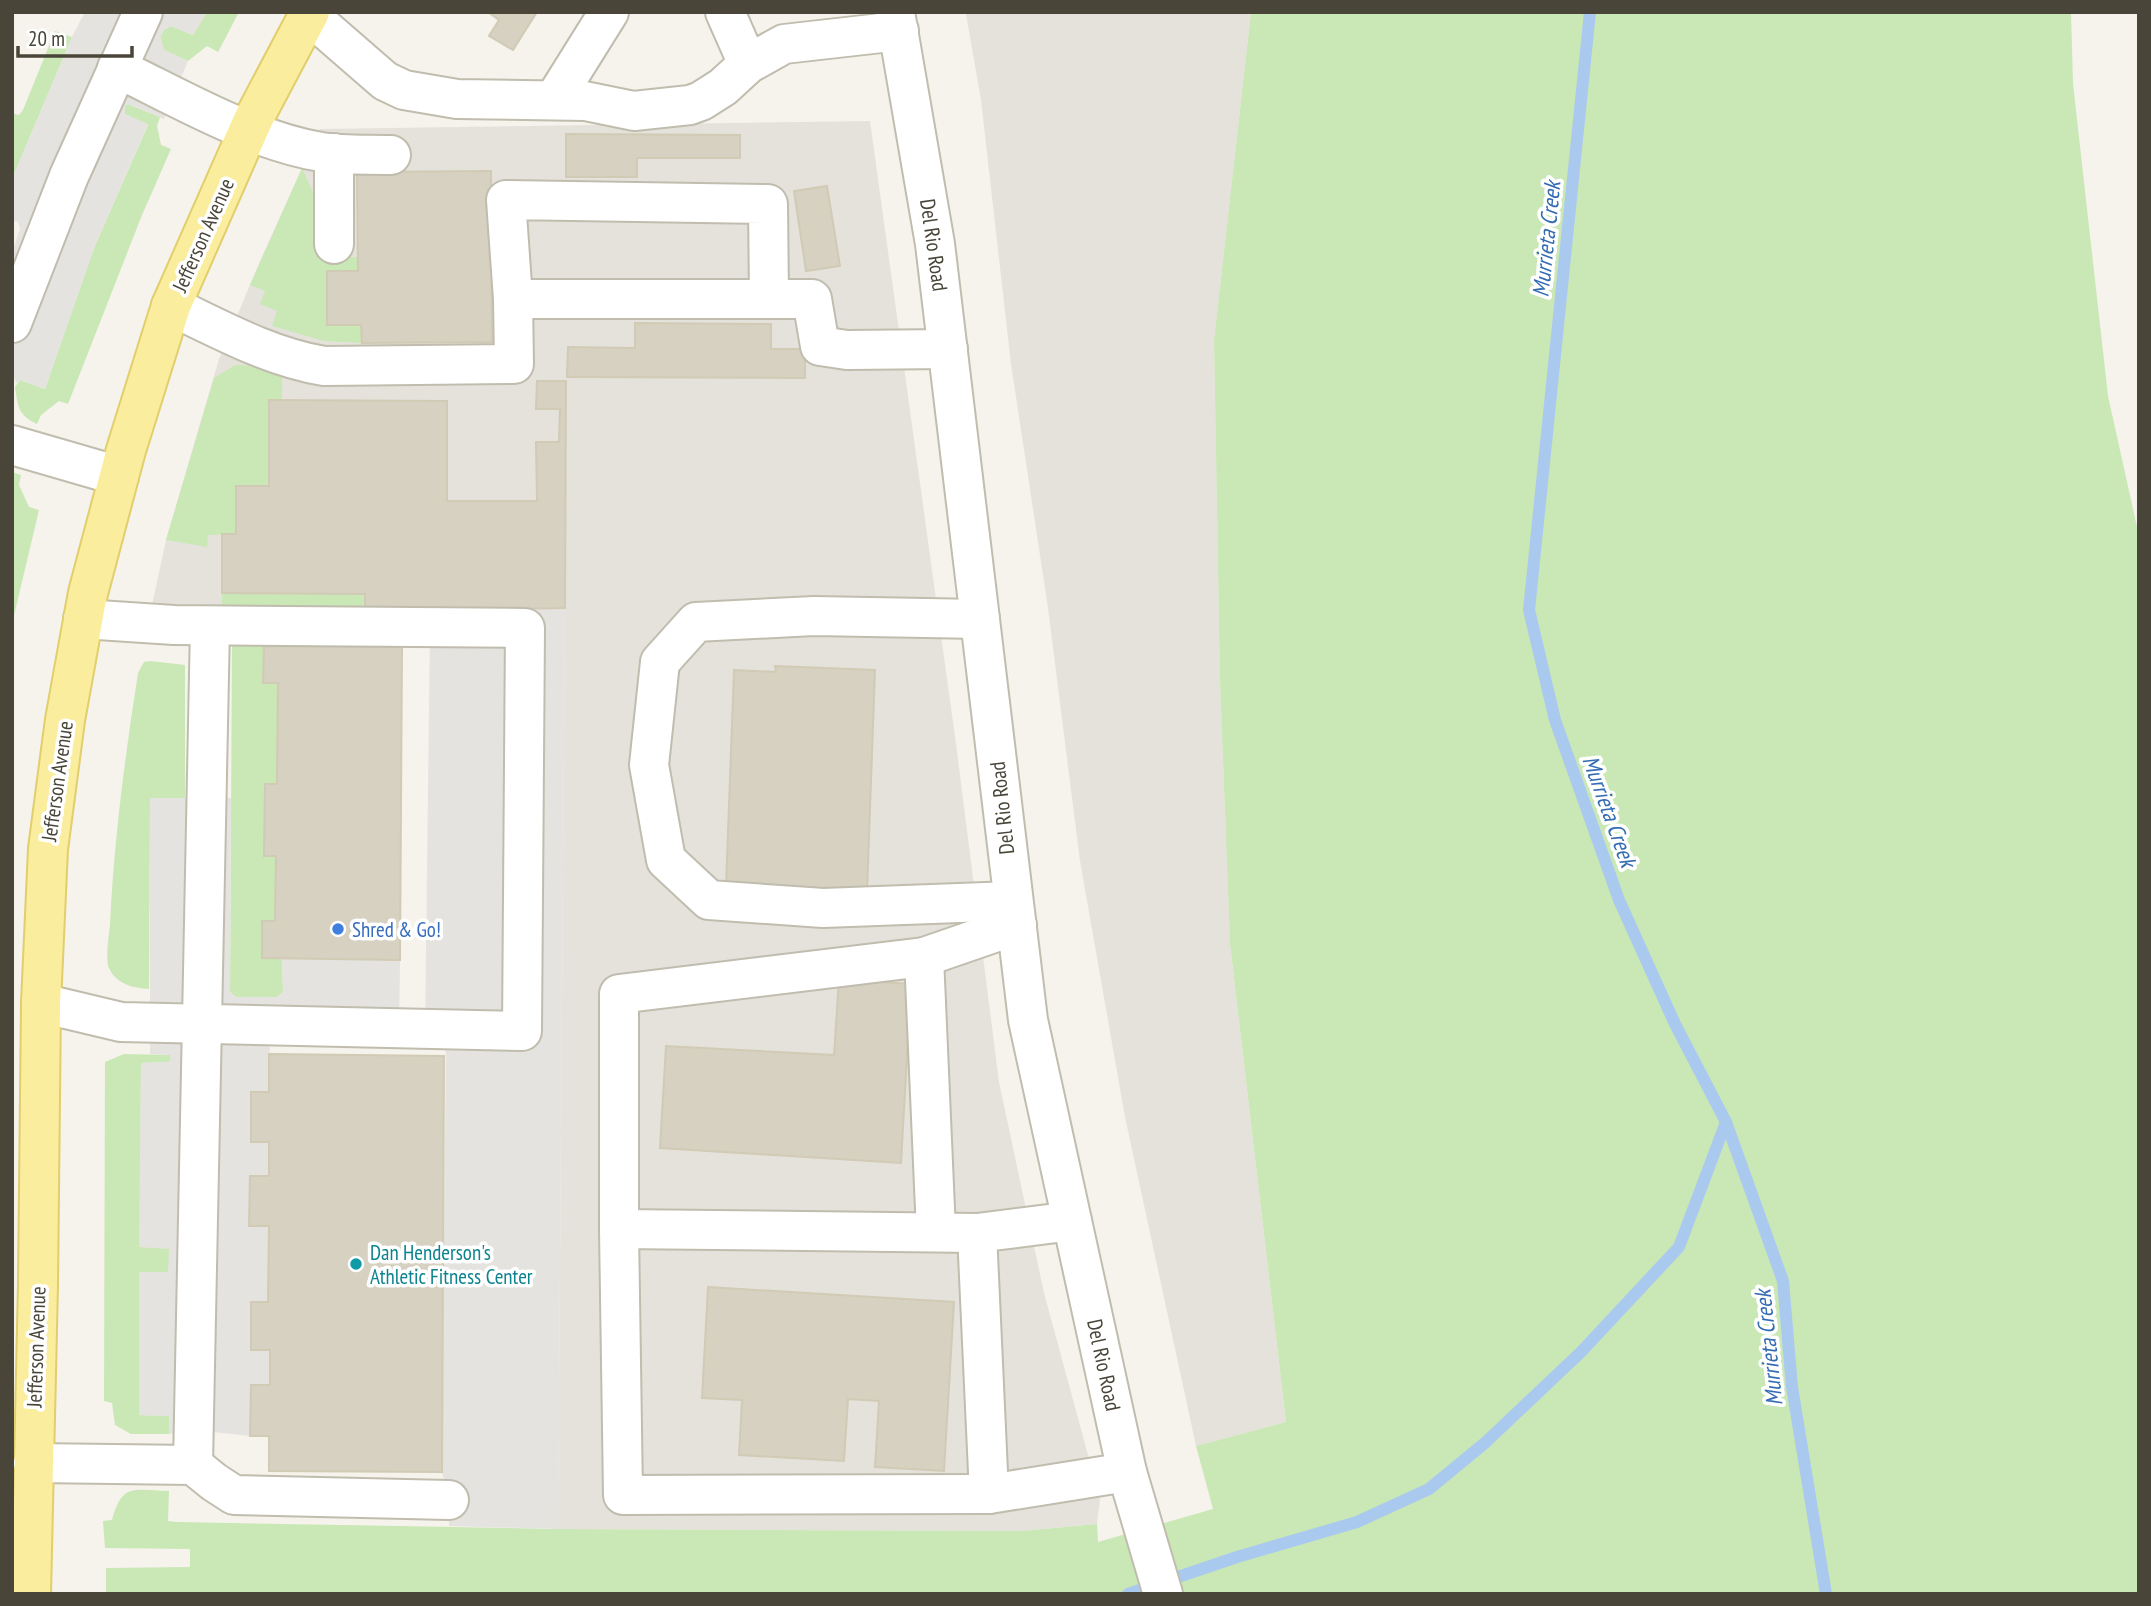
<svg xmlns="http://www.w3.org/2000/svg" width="2151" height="1606" viewBox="0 0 2151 1606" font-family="'PT Sans Narrow',sans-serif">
  <rect width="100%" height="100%" fill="#f5f3eb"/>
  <!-- industrial -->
  <g fill="#e5e2dc">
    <path d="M939 12H1251L1214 340 1220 682 1230 944 1286 1422 1196 1446 1125 1117 1080 861 1048 608 1011 364 981 100 966 14Z"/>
    <path d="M870 121 956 744 999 1082 1044 1293 1100 1499 1097 1524 1022 1531 558 1529 565 609 401 611 151 610 166 540 219 359 260 261 320 129Z"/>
  </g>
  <!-- green -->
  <g fill="#cae7b6">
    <path d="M207 12H239L218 52 207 46 188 61 164 50 160 37 165 28 171 26 193 35Z"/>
    <path d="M1251 12H2071L2073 84 2108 396 2139 536V1594H106V1568L190 1567V1549L105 1548 103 1521 112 1520C122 1482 134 1490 169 1491L168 1521 177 1522 558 1529 1022 1531 1097 1524 1098 1542 1213 1509 1196 1446 1286 1422 1230 944 1220 682 1214 340Z"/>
    <path d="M55 31 72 37 12 179V113L19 115 23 110Z"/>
    <path d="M125 105H130L160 117 157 126 161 145 171 149 142 215 68 404 59 401 41 415 37 424C18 415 18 407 15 387L20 380 45 389 94 248 148 125 125 114Z"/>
    <path d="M302 168 316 199 318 257H358V271H327V325H361L362 343 324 341 272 326 277 311 260 304 265 291 250 285Z"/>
    <path d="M235 365C252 364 266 371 282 377V400H269V486H237L236 534 208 535 207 547 166 540 214 378Z"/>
    <path d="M12 472 21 475 19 485 29 507 39 510 12 624Z"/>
    <path d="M222 593 365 594 366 611H222Z"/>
    <path d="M232 646H264L263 682 278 683 277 784 265 785 264 855 276 856 275 921H262V957L282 958 283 992 277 997H236L230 992Z"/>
    <path d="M150 661 185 665V798L150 799 149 989C133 988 116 984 109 968 105 959 109 935 110 925 114 840 125 756 138 673L144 662Z"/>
    <path d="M124 1054 170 1055 171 1060 168 1062 141 1063 140 1247 169 1248V1272H139V1415L169 1416V1434H131L115 1425 112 1403 104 1401 105 1062Z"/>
  </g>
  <!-- parking -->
  <g fill="#e4e3df">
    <path d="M85 12H207L193 35 171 26 163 31 160 37 164 50 188 61 164 119 131 105H125V114L148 124 94 248 45 389 20 380 16 383 12 369V252L20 229 18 222 12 220V179L72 37Z"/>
    <path d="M565 608 558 1529 449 1526V1500L442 1472 446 1031 425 1030 430 628 401 611Z"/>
    <path d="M150 798H231L230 992 236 997H277L283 992 282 958 400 960 399 1029 270 1027 269 1092 251 1093V1141L269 1142V1176L250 1177 249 1226H269L268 1302H251V1349L270 1350V1385H251L250 1436 194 1430 169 1434V1416L139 1415V1272H168L169 1249 139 1247 141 1063 168 1062 171 1060 170 1055 150 1054Z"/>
  </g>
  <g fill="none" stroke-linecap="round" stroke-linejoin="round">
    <!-- stream -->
    <g stroke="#aac9ef" stroke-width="12">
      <path d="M1590 12 1529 610 1555 720 1619 900 1675 1024 1726 1122 1783 1281 1792 1387 1826 1594"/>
      <path d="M1128 1594 1237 1557 1357 1522 1429 1489 1486 1442 1581 1352 1679 1247 1726 1122"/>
    </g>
  </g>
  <!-- building -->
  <g fill="#d6d1c1" stroke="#d1cab4" stroke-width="2">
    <path d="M488 12H537L513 50 489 36 499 20Z"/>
    <path d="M566 134 740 135V158H637V177H566Z"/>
    <path d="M491 171 492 342 362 343 361 325H327V271H358L357 172Z"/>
    <path d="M827 186 840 266 806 271 794 191Z"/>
    <path d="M635 323 771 324V349H805V378L567 377 568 347 635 348Z"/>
    <path d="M537 381H566L565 608 401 611 365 608V594L222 593V534H236V486H269V400L447 401V501H537L536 442H559L560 409H536Z"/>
    <path d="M264 646 402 647 400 960 262 958V921H275L276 856H264L265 784H277L278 683H263Z"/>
    <path d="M775 666 875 670 867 892 726 887 734 670 776 672Z"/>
    <path d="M839 979 911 984 901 1163 660 1148 666 1046 834 1055Z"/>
    <path d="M269 1054 444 1056 442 1472 269 1471V1436H250L251 1385H270V1350H251V1302H268L269 1226H249L250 1176H269V1142H251V1092H269Z"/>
    <path d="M708 1287 954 1302 944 1471 875 1467 879 1401 848 1399 844 1461 739 1455 742 1400 702 1398Z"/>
  </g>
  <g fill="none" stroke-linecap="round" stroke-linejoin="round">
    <defs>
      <g id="minor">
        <path d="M725 12 748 64"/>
        <path d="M895 12 935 244 1028 1020 1127 1472 1163 1594"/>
        <path d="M309 15 385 81 404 90 457 99 585 101 634 111 690 105 701 101 723 87 748 64 784 44 899 31"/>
        <path d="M117 68C179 98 253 141 321 152 344 156 368 154 391 155"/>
        <path d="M554 100 609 12"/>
        <path d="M334 244V153"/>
        <path d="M513 299 506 200 768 204 769 299"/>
        <path d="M171 306C221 330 270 357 324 366L514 364 513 299H812L820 346 847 350 948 349"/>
        <path d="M12 323 69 176 143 12"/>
        <path d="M12 445 119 476"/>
        <path d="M980 619 814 616 696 622 660 662 649 765 666 860 709 900 823 908 1013 901"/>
        <path d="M924 957 936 1232"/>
        <path d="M41 1003 121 1022 522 1031 525 628 174 625 83 619"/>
        <path d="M1072 1221 977 1233 989 1494 1127 1472"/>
        <path d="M619 1229V994L924 957 1017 925"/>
        <path d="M977 1233 619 1229 623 1495 989 1494"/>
        <path d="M33 1463 193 1465 214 1482 234 1495 449 1500"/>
        <path d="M193 1465 210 626"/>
      </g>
      <path id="major" d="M31 1594 38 1284 41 1003 48 849 65 720 88 593 126 450 171 306 253 120 310 12"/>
    </defs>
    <!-- minor casing -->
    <use href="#minor" stroke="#c0bdae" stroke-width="42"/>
    <!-- major casing -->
    <use href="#major" stroke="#e1ce6d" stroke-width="42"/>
    <!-- minor -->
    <use href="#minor" stroke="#fff" stroke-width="38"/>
    <!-- major -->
    <use href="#major" stroke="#fbed9e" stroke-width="38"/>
  </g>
  <!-- markers -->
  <circle fill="#3f7fe0" stroke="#fff" stroke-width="2.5" cx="338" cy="929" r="7"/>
  <circle fill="#0f9aa8" stroke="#fff" stroke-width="2.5" cx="356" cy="1264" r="7"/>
  <g text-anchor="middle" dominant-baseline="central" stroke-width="7" stroke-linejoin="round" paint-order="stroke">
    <!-- street labels -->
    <g font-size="21" fill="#494539" stroke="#fff">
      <text transform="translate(203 235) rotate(-66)">Jefferson Avenue</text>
      <text transform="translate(934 245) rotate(82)">Del Rio Road</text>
      <text transform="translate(57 781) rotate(-82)">Jefferson Avenue</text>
      <text transform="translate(1002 808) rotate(-96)">Del Rio Road</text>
      <text transform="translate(36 1347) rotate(-88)">Jefferson Avenue</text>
      <text transform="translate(1104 1365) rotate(78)">Del Rio Road</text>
    </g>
    <!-- shop labels -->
    <g font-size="21" fill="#366cbe" stroke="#fff" text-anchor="start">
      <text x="352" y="929">Shred &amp; Go!</text>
    </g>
    <!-- culture labels -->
    <g font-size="21" fill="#0d838f" stroke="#fff" text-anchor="start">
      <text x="370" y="1252">Dan Henderson's<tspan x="370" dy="24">Athletic Fitness Center</tspan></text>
    </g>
    <!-- water labels -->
    <g font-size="23" font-style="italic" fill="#346cb3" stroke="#fff">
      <text transform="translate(1546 239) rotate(-84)">Murrieta Creek</text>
      <text transform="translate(1610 811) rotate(70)">Murrieta Creek</text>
      <text transform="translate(1768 1348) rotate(-96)">Murrieta Creek</text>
    </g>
  </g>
  <!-- border -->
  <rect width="2151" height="1606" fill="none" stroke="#494539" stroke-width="28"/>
  <!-- scale -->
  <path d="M18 46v10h114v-10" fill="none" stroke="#494539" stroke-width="3.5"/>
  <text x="28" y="46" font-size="21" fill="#494539" stroke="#ffffff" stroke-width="5" paint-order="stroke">20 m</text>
</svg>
